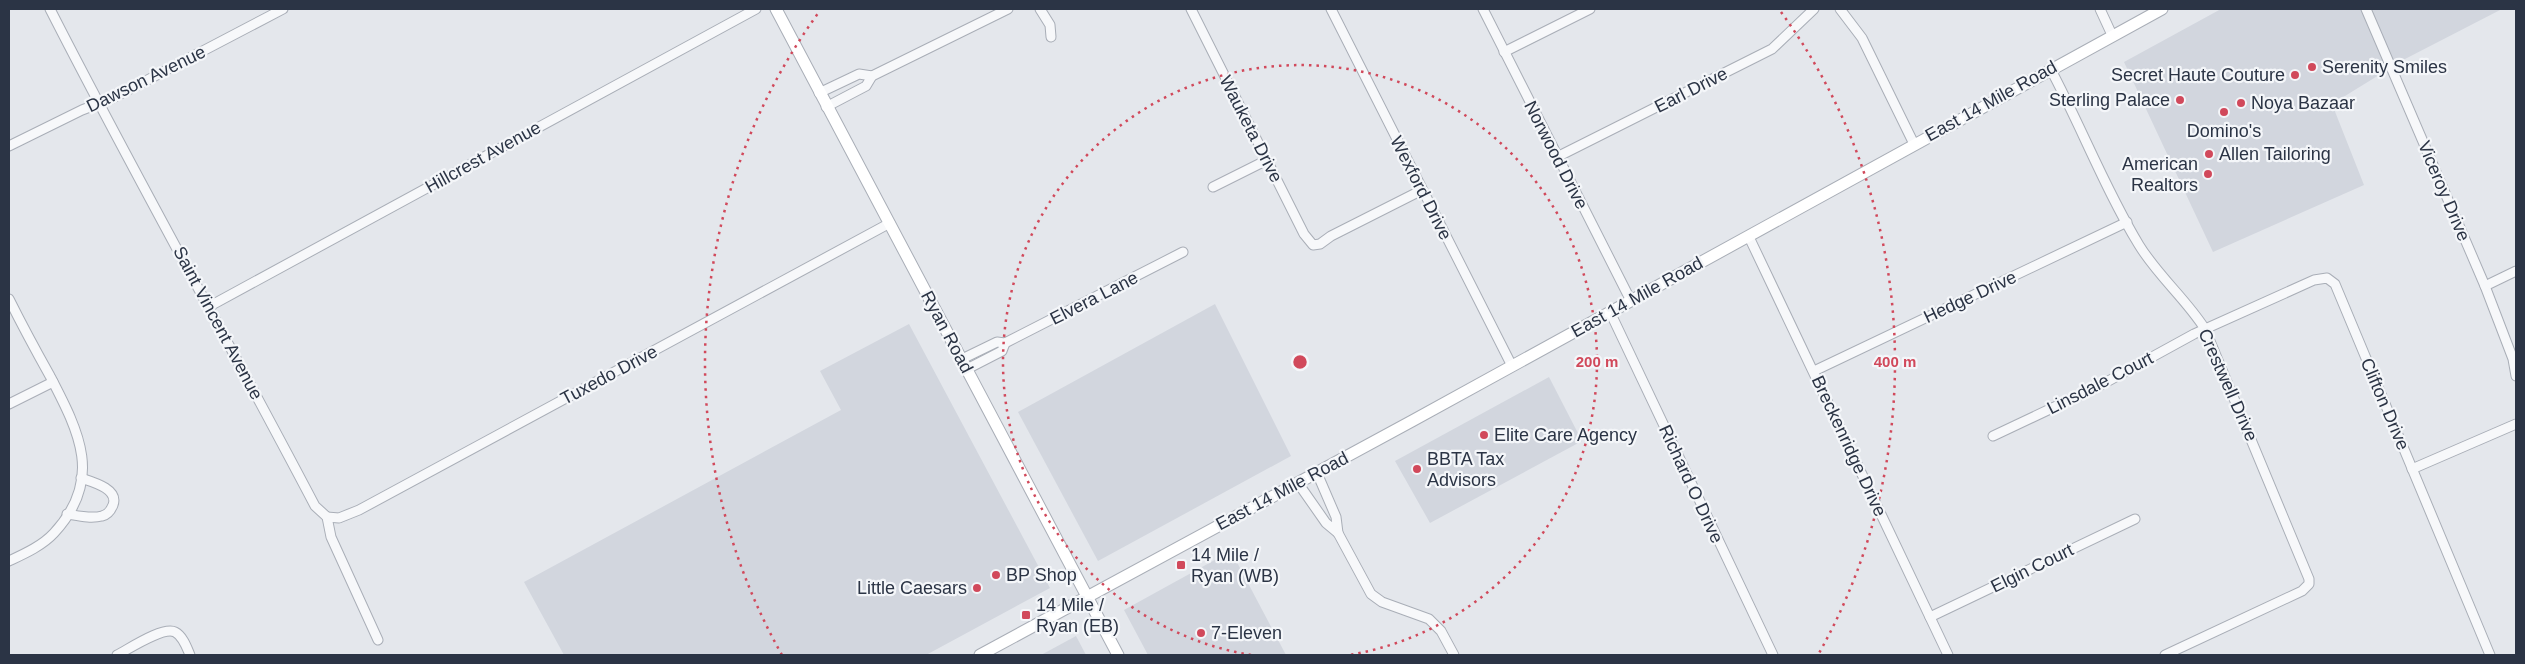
<svg xmlns="http://www.w3.org/2000/svg" width="2525" height="664" viewBox="0 0 2525 664" font-family="Helvetica,sans-serif">
  <rect width="100%" height="100%" fill="#e4e7ec"/>
  <!-- built -->
  <g fill="#d2d6de">
    <path d="M2221 9H2502L2405 59 2332 104 2364 185 2213 252 2124 62Z"/>
    <path d="M1215 304 1291 456 1098 561 1018 412Z"/>
    <path d="M909 324 1050 588 926 655H564L524 582 841 410 820 371Z"/>
    <path d="M1549 377 1582 441 1430 523 1395 461Z"/>
    <path d="M1231 551 1286 655H1148L1124 610Z"/>
    <path d="M1076 636 1086 655H1041Z"/>
  </g>
  <g fill="none" stroke-linecap="round" stroke-linejoin="round">
    <defs>
      <g id="street">
        <path d="M50 9C135 176 228 340 315 506L327 517 331 537 378 640"/>
        <path d="M1040 9 1050 25 1051 37"/>
        <path d="M1191 9 1304 234 1313 245 1320 244 1331 236 1422 190"/>
        <path d="M1331 9 1512 366"/>
        <path d="M1483 9 1631 301"/>
        <path d="M1840 9 1862 38 1914 144"/>
        <path d="M2100 9 2112 35"/>
        <path d="M2366 9 2485 286 2513 359 2516 376"/>
        <path d="M1504 52 1590 9"/>
        <path d="M2050 68C2081 126 2105 189 2139 245 2158 276 2186 299 2205 329L2309 579V584L2302 591 2165 655"/>
        <path d="M819 93 859 74 872 76"/>
        <path d="M826 107 866 86 872 76 1008 9"/>
        <path d="M9 146 82 110 113 98 283 9"/>
        <path d="M1557 157 1772 49 1814 9"/>
        <path d="M1213 187 1267 160"/>
        <path d="M1749 237 1948 655"/>
        <path d="M2485 286 2516 271"/>
        <path d="M9 299C22 325 36 351 50 376 79 432 104 479 54 533 42 546 24 554 9 561"/>
        <path d="M210 306 756 9"/>
        <path d="M1610 312 1773 655"/>
        <path d="M962 359 997 342 1005 343 1183 252"/>
        <path d="M967 369 1002 351 1005 343"/>
        <path d="M1814 371 2127 222"/>
        <path d="M9 404 53 382"/>
        <path d="M1993 436 2101 385 2194 334 2314 280 2327 278 2335 284 2490 655"/>
        <path d="M2412 469 2516 424"/>
        <path d="M1298 483 1326 523 1338 533 1336 517 1317 473"/>
        <path d="M67 514C79 516 91 519 102 516 107 515 111 510 113 505 119 489 93 482 81 478"/>
        <path d="M327 517 339 518 359 510 890 223"/>
        <path d="M1338 533 1371 594 1382 602 1429 619 1441 631 1454 655"/>
        <path d="M1930 617 2135 519"/>
        <path d="M117 655C129 649 163 626 175 632 183 636 187 648 190 655"/>
      </g>
      <g id="secondary">
        <path d="M776 9 1118 655"/>
        <path d="M980 655 1412 421 2162 9"/>
      </g>
    </defs>
    <!-- street casing -->
    <use href="#street" stroke="#a9aeb7" stroke-width="11"/>
    <!-- secondary casing -->
    <use href="#secondary" stroke="#a9aeb7" stroke-width="13"/>
    <!-- street -->
    <use href="#street" stroke="#f7f8fa" stroke-width="9"/>
    <!-- secondary -->
    <use href="#secondary" stroke="#fff" stroke-width="11"/>
  </g>
  <!-- distance rings -->
  <g fill="none" stroke="#d1495b" stroke-width="2.5" stroke-dasharray="2.5 5">
    <path d="M1251 655A297 297 0 1 1 1349 655"/>
    <path d="M782 655A595 595 0 0 1 819 12M1781 12A595 595 0 0 1 1818 655"/>
  </g>
  <!-- markers -->
  <g fill="#d1495b" stroke="#f4f6f9" stroke-width="2">
    <circle cx="2312" cy="67" r="5"/>
    <circle cx="2295" cy="75" r="5"/>
    <circle cx="2180" cy="100" r="5"/>
    <circle cx="2241" cy="103" r="5"/>
    <circle cx="2224" cy="112" r="5"/>
    <circle cx="2209" cy="154" r="5"/>
    <circle cx="2208" cy="174" r="5"/>
    <circle cx="1484" cy="435" r="5"/>
    <circle cx="1417" cy="469" r="5"/>
    <rect x="1176" y="560" width="10" height="10" rx="2.5"/>
    <circle cx="996" cy="575" r="5"/>
    <circle cx="977" cy="588" r="5"/>
    <rect x="1021" y="610" width="10" height="10" rx="2.5"/>
    <circle cx="1201" cy="633" r="5"/>
  </g>
  <g text-anchor="middle" dominant-baseline="central" stroke-width="4.5" stroke-linejoin="round" paint-order="stroke">
    <!-- poi labels -->
    <g font-size="18" fill="#2b3445" stroke="#f4f6f9" text-anchor="start">
      <text x="2322" y="67">Serenity Smiles</text>
      <text x="2285" y="75" text-anchor="end">Secret Haute Couture</text>
      <text x="2170" y="100" text-anchor="end">Sterling Palace</text>
      <text x="2251" y="103">Noya Bazaar</text>
      <text x="2224" y="131" text-anchor="middle">Domino's</text>
      <text x="2219" y="154">Allen Tailoring</text>
      <text x="2198" y="164" text-anchor="end">American<tspan x="2198" dy="21">Realtors</tspan></text>
      <text x="1494" y="435">Elite Care Agency</text>
      <text x="1427" y="459">BBTA Tax<tspan x="1427" dy="21">Advisors</tspan></text>
      <text x="1191" y="555">14 Mile /<tspan x="1191" dy="21">Ryan (WB)</tspan></text>
      <text x="1006" y="575">BP Shop</text>
      <text x="967" y="588" text-anchor="end">Little Caesars</text>
      <text x="1036" y="605">14 Mile /<tspan x="1036" dy="21">Ryan (EB)</tspan></text>
      <text x="1211" y="633">7-Eleven</text>
    </g>
    <!-- street labels -->
    <g font-size="18" fill="#2b3445" stroke="#f4f6f9">
      <text transform="translate(146 79) rotate(-26)">Dawson Avenue</text>
      <text transform="translate(1691 90) rotate(-27)">Earl Drive</text>
      <text transform="translate(1991 101) rotate(-29)">East 14 Mile Road</text>
      <text transform="translate(1251 129) rotate(63)">Wauketa Drive</text>
      <text transform="translate(1556 155) rotate(63)">Norwood Drive</text>
      <text transform="translate(483 157) rotate(-29)">Hillcrest Avenue</text>
      <text transform="translate(1421 188) rotate(63)">Wexford Drive</text>
      <text transform="translate(2444 191) rotate(67)">Viceroy Drive</text>
      <text transform="translate(1637 297) rotate(-29)">East 14 Mile Road</text>
      <text transform="translate(1970 297) rotate(-25)">Hedge Drive</text>
      <text transform="translate(1094 298) rotate(-27)">Elvera Lane</text>
      <text transform="translate(218 323) rotate(62)">Saint Vincent Avenue</text>
      <text transform="translate(947 332) rotate(62)">Ryan Road</text>
      <text transform="translate(609 375) rotate(-28)">Tuxedo Drive</text>
      <text transform="translate(2100 383) rotate(-27)">Linsdale Court</text>
      <text transform="translate(2228 385) rotate(66)">Crestwell Drive</text>
      <text transform="translate(2385 404) rotate(67)">Clifton Drive</text>
      <text transform="translate(1849 446) rotate(65)">Breckenridge Drive</text>
      <text transform="translate(1691 484) rotate(65)">Richard O Drive</text>
      <text transform="translate(1282 491) rotate(-28)">East 14 Mile Road</text>
      <text transform="translate(2032 568) rotate(-26)">Elgin Court</text>
    </g>
  </g>
  <circle cx="1300" cy="362" r="8" fill="#d1495b" stroke="#f4f6f9" stroke-width="2.5"/>
  <g font-size="15" text-anchor="middle" font-weight="bold" fill="#d1495b" stroke="#f4f6f9" stroke-width="4.5" stroke-linejoin="round" paint-order="stroke">
    <text x="1597" y="367">200 m</text>
    <text x="1895" y="367">400 m</text>
  </g>
  <!-- border -->
  <rect width="2525" height="664" fill="none" stroke="#2b3445" stroke-width="20"/>
</svg>
